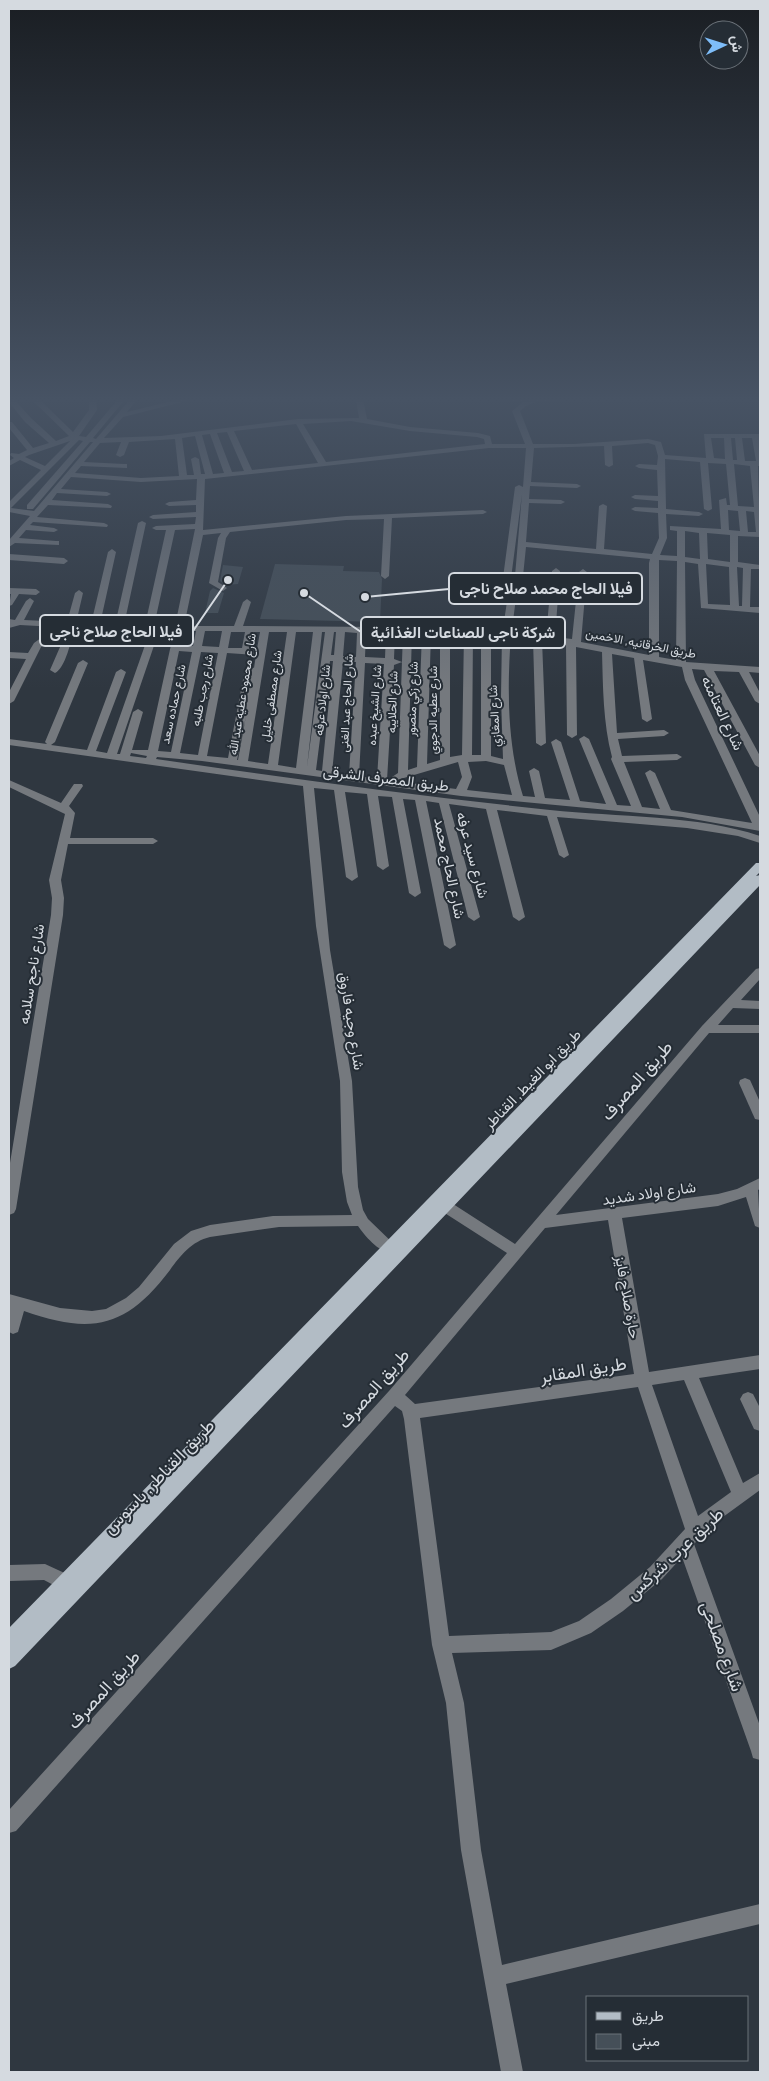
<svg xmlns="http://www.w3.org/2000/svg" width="769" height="2081" viewBox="0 0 769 2081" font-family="Manrope,Vazirmatn,sans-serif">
  <rect width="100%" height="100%" fill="#2f3740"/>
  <!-- building -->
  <g fill="#454f58">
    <path d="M275 564 344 566 343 571 379 572 382 579 380 622 260 619Z"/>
    <path d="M223 565 243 567 238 584 226 585 220 581Z"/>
    <path d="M213 588 224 593 218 613H205L210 591Z"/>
  </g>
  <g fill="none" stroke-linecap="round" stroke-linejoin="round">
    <!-- minor -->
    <g fill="#75797e" fill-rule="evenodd">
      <path d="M9 397H12L31 418 56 441 69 436 29 397H37L73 432 89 410V397H96L97 410 79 436 86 437 120 397H127L93 438 96 439 132 397H139L127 412 188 397H202L123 417 104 438 161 436 298 419 359 418 356 400 353 397 363 399 367 419 410 427 478 433 490 436 492 444H525L512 411 523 402 468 397H526L529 399 544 397H610L535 402 526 406 520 411 533 444H574L648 439 661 442 665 455 706 458 704 434H760V466H758L760 537 738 536V562L760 565V569H751L750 607H760V613L701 608 698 564 685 562 686 662 760 667V673L749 672 760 693V704L755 701 739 672 714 671 760 756V768L755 765 704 670 692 669 695 680 760 817V831L682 817 461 796 202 761 157 757 156 759C287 778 419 796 550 810 616 817 699 815 760 836V843L738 836 687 828 557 817 569 855 564 858 559 855 547 816 497 810 525 917 519 921 513 917 486 809 449 804 480 917 474 921 468 917 439 803 426 801 456 945 450 949 444 945 415 800 403 799 421 893 415 897 409 893 392 797 378 796 389 866 383 870 377 866 367 794 345 792 358 877 352 881 346 877 334 790 314 788 330 950 352 1081 358 1187 363 1210 368 1219 398 1248 396 1252C382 1257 365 1236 358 1226L279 1227 210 1237C192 1241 180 1256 170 1270 126 1328 92 1335 24 1311L18 1332 13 1334 9 1332V1294L60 1308 92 1311 106 1309 126 1298 139 1287 174 1244 191 1231 210 1225 273 1216 352 1215 347 1202 342 1172 340 1081 316 926 303 786 9 745V739L47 744 45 742 78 663 83 660 88 663 55 742 51 745 87 750 116 672 121 669 126 672 96 751 107 753 150 631 74 628C72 639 65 669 55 673L50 670 60 647 64 628 59 635 41 647 14 701 9 704V692L26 659 9 658V652L28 653 34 643 56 627 20 625 9 628V619L15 620 26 601 30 598 34 601 24 620 67 622 75 593 79 590 83 593 76 623 91 624 108 552 112 549 116 552 100 624 115 625 138 523 142 521 146 523 124 625H145L166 530H156L152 528 156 526 195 524 196 517 153 519 149 517 153 515 196 512V505L169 506 165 504 169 502 196 500 197 479 141 482 71 477 61 489 107 492 111 494 107 496 57 493 52 500 108 504 112 506 111 508 48 505 37 517 104 523 108 525 107 527 33 522 30 525 54 528 58 530 54 532 26 530 19 538 56 541H59V545L15 543 9 547V540L30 516 9 512V502L41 470 20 460 9 466V461L14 458 10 455 11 453 19 454 27 450 9 428V422H12L33 448 49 443 25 422 9 402ZM351 421 410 431 477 437 484 439 485 444 326 462 303 424ZM296 424 318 463 252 470 234 431ZM227 432 244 471 232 472 217 433ZM210 434 224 473 213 474 202 435ZM195 436 205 474H201L199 459 195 457 191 459 194 475H187L182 438ZM711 438H724L725 459 714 458ZM731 438H735L737 460H733ZM742 438H752L756 461H745ZM175 439 179 476 141 478 75 473 81 466 127 468V464H124L84 462 100 443 121 442 116 455 120 457 124 455 129 442ZM79 440 83 441 27 505V509H33L90 442H93L34 511 11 508ZM70 441 45 466 25 457 29 455ZM648 443 655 445 658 456 657 465 639 464 635 466 639 468 657 470 658 496 635 495 631 497 635 499 658 501V508L635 507 631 509 635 511 658 513 659 538 652 554 604 549 607 506 603 504 599 506 596 549 526 542 529 503 561 504 565 502 561 500 529 499 530 486 577 488 581 486 577 484 531 482 534 448 604 446 605 465 609 467 613 465 612 446ZM489 448H526L523 487 519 485 515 487 501 593 508 595 503 628 243 626 251 602 247 599 243 602 234 626H184L203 535 221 533 218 538 209 583 223 591 227 588 218 582 226 538 230 532 346 520 384 519 381 576 385 579 389 576 392 518 483 514 487 512 483 510 346 516 203 530 205 479ZM665 459 700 462 704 509 708 511 712 509 708 463 726 464 730 505H727L726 498 719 500 721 529 670 526V530L677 531V556L660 555 667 538 666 514 699 516 703 514 699 512 666 509ZM734 464 750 466 754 507 738 506ZM522 494 515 576 510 586ZM728 510 738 511 740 531 729 530ZM746 511 754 512 756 532H748ZM195 529 175 626H154L175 530ZM685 531 699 533 700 559 685 557ZM707 533 730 535V562L708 559ZM526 547 650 559 649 563V655L581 642 587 572 583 569 579 572 572 639 555 637 560 571 556 568 552 571 546 636 512 629 517 590 523 576ZM659 560 677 561 676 660 659 657ZM706 564 729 567 730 605 708 604ZM737 567 743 568 742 606H739ZM159 631H174L148 750H132L143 712 138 709 133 712 120 754H117ZM183 631H196L193 646 180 645ZM205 631H222L219 647 202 646ZM231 632H245L242 648H228ZM254 632H260L257 649H251ZM269 632H287L268 764 248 761ZM296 632H313L296 768 278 765ZM322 632H325L307 767ZM334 632H336L334 655H331ZM345 632 357 633 356 657 343 656ZM366 633H386L385 658 365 657ZM395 633H403L398 773 392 777 397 780 458 762 462 777 456 789 387 780 394 665 402 662 394 659ZM412 633H422L417 767 408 770ZM431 633H440V760L427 764ZM450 633H464L462 755 450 757ZM473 633 481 634V755H472ZM491 634H502L501 697 503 759 491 756ZM511 635 533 639 536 743 541 746 546 743 542 640 566 645 567 735 572 738 577 735 576 647 602 652C603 687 603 723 612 757L611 759 631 806 617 805 589 739 584 736 579 739 606 804 580 801 561 742 556 739 551 742 570 800 545 798 539 771 534 768 529 771 535 797 523 796C507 745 507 687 511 635ZM179 651 192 652 171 752 158 751ZM201 652 218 653 198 755 180 753ZM227 653 256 655 254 668 250 666 245 669 228 758 207 756ZM612 654 634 658 642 719 647 722 652 719 643 660 682 667 685 680 752 823 671 810 655 773 650 770 645 773 660 809 642 807 624 762 677 760 682 757 677 754 622 756 618 739 664 736 669 733 664 730 617 733ZM330 661H333L322 771 316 770ZM343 662H356L349 775 332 773ZM365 663 384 664 377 779 359 776ZM246 716 238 760H237ZM131 753 147 756 146 758 130 756ZM486 761 504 765 512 795 467 790 472 777 468 762Z"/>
      <path d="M9 554 64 558 68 561 64 564 9 560Z"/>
      <path d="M9 588 36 589 40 592 36 595 19 594 12 605 9 606 11 594H9Z"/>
      <path d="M9 780 61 803 74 784H82L83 786 69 806 75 813 70 838H153L158 841 153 844H68L61 880 64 898 63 915 16 1209 14 1213 9 1215V1169L51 915 52 898 49 880 65 814 9 787Z"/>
      <path d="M760 968V979L741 1000 760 1001V1009L733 1008 718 1025H760V1033H709L556 1215 718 1194 737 1189 760 1178V1189L758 1190 760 1228 755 1226 746 1197 718 1206 622 1218 649 1372 760 1355V1369L699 1378 743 1483 760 1473V1490L712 1525 694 1544 760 1726V1760L753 1758 751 1751 682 1557 662 1579 623 1611 591 1633 551 1650 452 1653 464 1703 481 1850 502 1965 760 1904V1924L506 1984 523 2072H501L461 1850 446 1703 432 1645 404 1419 402 1411 395 1406 16 1831 9 1833V1810L389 1391 507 1253 440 1210 438 1206 440 1202 445 1200 450 1202 515 1244 702 1026 756 969ZM608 1220 634 1374 415 1404 405 1395 545 1228ZM684 1380 731 1492 698 1516 652 1385ZM638 1387 685 1529 650 1567 611 1599 579 1621 551 1632 449 1636 420 1418Z"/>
      <path d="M745 1078 750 1080 760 1102V1120L755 1119 739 1083 740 1080Z"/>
      <path d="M748 1392 753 1394 760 1408V1431L754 1429 740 1399 743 1394Z"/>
      <path d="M45 1564 71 1576 74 1582 71 1588 65 1591 44 1580 9 1581V1565Z"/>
    </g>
    <!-- major -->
    <path fill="#b2bcc5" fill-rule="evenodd" d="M756 863H760V872L756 876 760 875V885L15 1666 9 1669V1628Z"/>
  </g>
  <!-- sky -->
  <linearGradient id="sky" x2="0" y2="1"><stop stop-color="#1a1e23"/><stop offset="0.58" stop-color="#475364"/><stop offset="1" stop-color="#475364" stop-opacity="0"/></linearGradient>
  <rect width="769" height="689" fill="url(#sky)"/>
  <g text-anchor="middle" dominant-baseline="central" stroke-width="4" stroke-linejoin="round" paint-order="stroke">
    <!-- far-street labels -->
    <g font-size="12" fill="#d5dae0" stroke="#252d35">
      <text transform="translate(641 643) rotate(11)">طريق الخرقانيه, الاخمين</text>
      <text transform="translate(202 690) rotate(-79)">شارع رجب طلبه</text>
      <text transform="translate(242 694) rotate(-81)">شارع محمود عطيه عبد الله</text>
      <text transform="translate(271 696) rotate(-82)">شارع مصطفى خليل</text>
      <text transform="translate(412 699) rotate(-88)">شارع زكي منصور</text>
      <text transform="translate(322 700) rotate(-84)">شارع اولاد عرفه</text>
      <text transform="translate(392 702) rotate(-88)">شارع الحلايبه</text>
      <text transform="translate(346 703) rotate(-87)">شارع الحاج عبد الغنى</text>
      <text transform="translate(173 704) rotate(-78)">شارع حماده سعد</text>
      <text transform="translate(374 705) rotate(-86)">شارع الشيخ عبده</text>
      <text transform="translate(432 710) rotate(-90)">شارع عطيه الدجوي</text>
      <text transform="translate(494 716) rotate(-93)">شارع المغازي</text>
    </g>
    <!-- street labels -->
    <g font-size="15" fill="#d5dae0" stroke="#252d35">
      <text transform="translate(723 713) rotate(65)">شارع العتامنه</text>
      <text transform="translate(386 778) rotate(7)">طريق المصرف الشرقى</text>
      <text transform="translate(473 855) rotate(75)">شارع سيد عرفه</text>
      <text transform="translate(450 868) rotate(78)">شارع الحاج محمد</text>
      <text transform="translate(31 974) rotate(-81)">شارع ناجح سلامه</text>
      <text transform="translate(352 1021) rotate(81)">شارع وجيه فاروق</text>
      <text transform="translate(532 1079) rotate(-46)">طريق ابو الغيط, القناطر</text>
      <text transform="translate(649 1193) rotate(-8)">شارع اولاد شديد</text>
      <text transform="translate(628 1297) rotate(80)">حارة صلاح فايز</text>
    </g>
    <!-- near-street labels -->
    <g font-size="18" fill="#d5dae0" stroke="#252d35">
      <text transform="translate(636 1080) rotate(-49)">طريق المصرف</text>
      <text transform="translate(583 1369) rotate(-9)">طريق المقابر</text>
      <text transform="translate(373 1388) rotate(-49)">طريق المصرف</text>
      <text transform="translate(158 1476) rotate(-46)">طريق القناطر, باسوس</text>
      <text transform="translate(674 1553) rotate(-43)">طريق عرب شركس</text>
      <text transform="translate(723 1646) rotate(70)">شارع مصلحى</text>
      <text transform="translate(103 1689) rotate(-48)">طريق المصرف</text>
    </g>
  </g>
  <!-- callouts -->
  <path fill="none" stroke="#d5dae0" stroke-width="2" d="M365 597L449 589M228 580L193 631M304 593L361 632"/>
  <g fill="#d5dae0" stroke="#252d35" stroke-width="2">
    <circle cx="365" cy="597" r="5"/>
    <circle cx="228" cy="580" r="5"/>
    <circle cx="304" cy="593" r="5"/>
  </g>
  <g fill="#252d35" stroke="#d5dae0" stroke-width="2">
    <rect x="449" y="573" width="193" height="31" rx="5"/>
    <rect x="40" y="615" width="153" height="31" rx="5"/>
    <rect x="361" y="617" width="204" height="31" rx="5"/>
  </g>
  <g font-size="16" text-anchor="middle" font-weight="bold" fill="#d5dae0">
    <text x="546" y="594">فيلا الحاج محمد صلاح ناجى</text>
    <text x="116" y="637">فيلا الحاج صلاح ناجى</text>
    <text x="463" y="638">شركة ناجى للصناعات الغذائية</text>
  </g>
  <!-- border -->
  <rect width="769" height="2081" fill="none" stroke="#d5dae0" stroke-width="20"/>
  <!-- legend -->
  <rect x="586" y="1996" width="162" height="65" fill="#252d35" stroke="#6b7279"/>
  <rect x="596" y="2012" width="25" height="8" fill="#b2bcc5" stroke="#6b7279"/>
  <text x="632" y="2021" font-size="15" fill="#d5dae0">طريق</text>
  <rect x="596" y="2034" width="25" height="15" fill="#454f58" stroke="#6b7279"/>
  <text x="632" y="2046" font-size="15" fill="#d5dae0">مبنى</text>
  <!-- north arrow -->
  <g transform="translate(724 45) rotate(86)"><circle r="24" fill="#252d35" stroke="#6b7279"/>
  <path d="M0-4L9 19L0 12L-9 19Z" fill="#7ebdf9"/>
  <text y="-8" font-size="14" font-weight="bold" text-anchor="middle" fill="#d5dae0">ش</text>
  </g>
</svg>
